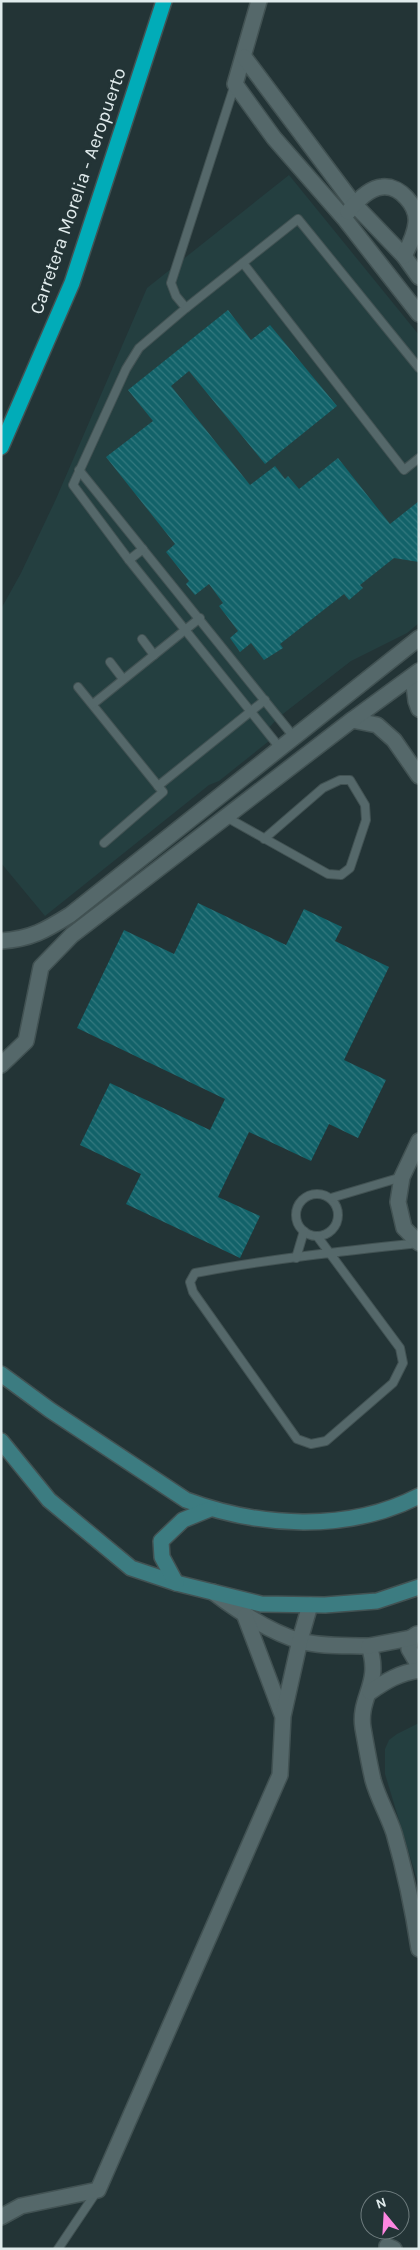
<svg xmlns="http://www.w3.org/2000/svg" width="420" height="2250" viewBox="0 0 420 2250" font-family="Karla,sans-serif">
  <defs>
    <pattern id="building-back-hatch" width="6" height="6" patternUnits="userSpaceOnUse" patternTransform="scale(1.25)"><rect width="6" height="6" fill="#126269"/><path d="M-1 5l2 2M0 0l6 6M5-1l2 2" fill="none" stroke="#34797f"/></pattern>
  </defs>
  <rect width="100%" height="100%" fill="#233436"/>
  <!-- built -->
  <g fill="#243f40">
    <path d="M289 175 419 335V623L407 633 351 661 279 717 264 733 269 741 219 781 209 785 45 916 1 863V609L21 573 56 499 147 288Z"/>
    <path d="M419 1723V1886L385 1774V1749L389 1740 397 1734Z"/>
  </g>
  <!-- building -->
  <g fill="url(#building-back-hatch)">
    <path d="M228 310 251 340 270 325 337 406 265 464 189 371 171 386 250 485 275 466 285 479 288 476 299 489 338 458 390 524 419 501V562L394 558 360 585 363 588 349 600 344 594 280 644 283 648 264 660 251 643 240 652 230 638 238 631 219 606 223 603 209 584 195 595 186 584 189 581 166 552 175 544 106 457 153 421 128 390Z"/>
    <path d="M198 903 286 945 304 909 342 927 335 941 389 967 344 1060 386 1080 358 1138 329 1124 311 1161 249 1132 218 1197 260 1216 240 1258 126 1204 141 1174 80 1145 110 1083 210 1130 225 1099 77 1028 124 930 174 954Z"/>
  </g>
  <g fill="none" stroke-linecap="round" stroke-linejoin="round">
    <defs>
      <g id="lane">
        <path d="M235 84 171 283 176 296 186 308 139 348 126 369 73 485 129 560 280 748"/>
        <path d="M243 263 404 470 419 458"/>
        <path d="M186 308 298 219 419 368"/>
        <path d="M79 470 294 737"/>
        <path d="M129 560 143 549"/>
        <path d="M142 639 154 655"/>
        <path d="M110 662 123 679"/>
        <path d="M78 687 163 792 104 843"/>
        <path d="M93 704 200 618"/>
        <path d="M158 786 265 700"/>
        <path d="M226 817 328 874 341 875 350 868 366 820 365 805 350 780H340L323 788 264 839"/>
        <circle cx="317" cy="1215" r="21"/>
        <path d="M331 1198 402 1177"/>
        <path d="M317 1236 400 1348 403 1363 393 1383 326 1441 311 1444 297 1439 193 1292 190 1282 195 1273C269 1259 344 1251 419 1243"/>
        <path d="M296 1258 304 1231"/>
        <path d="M58 2249 97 2191"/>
      </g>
      <g id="street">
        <path d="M259 1 235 84 274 138 344 218 419 314"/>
        <path d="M244 57 354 204 404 256 419 277"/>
        <path d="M348 212C356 202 369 188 382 187 400 185 418 206 416 223 415 235 409 246 404 256"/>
        <path d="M413 676 416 701 419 709"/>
        <path d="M352 720 377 725 394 740 419 776"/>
        <path d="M1 941C31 939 46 930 70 915L419 638"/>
        <path d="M1 1065 26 1041 41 967 72 935 352 720 419 671"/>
        <path d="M419 1141 402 1177 398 1202 404 1228 419 1243"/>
        <path d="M213 1592C238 1611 270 1632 300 1641 322 1647 346 1645 369 1646 382 1684 358 1697 363 1728 366 1745 369 1763 373 1780 378 1798 388 1815 394 1833 405 1871 413 1909 419 1949"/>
        <path d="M245 1616 282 1714"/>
        <path d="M417 1634 411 1638 409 1649 419 1666"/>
        <path d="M369 1646 411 1638"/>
        <path d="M370 1692C386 1681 399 1673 419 1670"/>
        <path d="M1 2217 21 2206 98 2190 280 1775 283 1716 300 1640 310 1605"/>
        <path d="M387 2246 394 2249"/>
      </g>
      <g id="secondary">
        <path d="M1 1374 50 1410 186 1500C259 1527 347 1533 419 1496"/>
        <path d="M1 1441 49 1500 131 1568 176 1583 261 1604 325 1605 377 1601 419 1587"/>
        <path d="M176 1583 162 1557 161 1541 183 1520 210 1509"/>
      </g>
      <path id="highway" d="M1 447 72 283 164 1"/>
    </defs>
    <!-- lane casing -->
    <use href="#lane" stroke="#425253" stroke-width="10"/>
    <!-- street casing -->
    <use href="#street" stroke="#425253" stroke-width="18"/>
    <!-- secondary casing -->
    <use href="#secondary" stroke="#425253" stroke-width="18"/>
    <!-- highway casing -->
    <use href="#highway" stroke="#425253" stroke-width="18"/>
    <!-- lane -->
    <use href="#lane" stroke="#55686a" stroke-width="8"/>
    <!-- street -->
    <use href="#street" stroke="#55686a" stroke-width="15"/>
    <!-- secondary -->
    <use href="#secondary" stroke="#3c7c81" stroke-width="15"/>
    <!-- highway -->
    <use href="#highway" stroke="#01acb8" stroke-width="15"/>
  </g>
  <g text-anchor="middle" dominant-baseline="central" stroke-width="5" stroke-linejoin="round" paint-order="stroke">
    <!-- street labels -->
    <g font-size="19" fill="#e0ebec" stroke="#233436">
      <text transform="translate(78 191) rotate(-71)">Carretera Morelia - Aeropuerto</text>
    </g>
  </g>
  <!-- border -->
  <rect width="420" height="2250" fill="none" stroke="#e0ebec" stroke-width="5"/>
  <!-- north arrow -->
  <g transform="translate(385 2215) rotate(342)"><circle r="24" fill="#233436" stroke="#6f7d7f"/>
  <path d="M0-4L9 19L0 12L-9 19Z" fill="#fe86e1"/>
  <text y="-8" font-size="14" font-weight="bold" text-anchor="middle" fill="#e0ebec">N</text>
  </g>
</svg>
